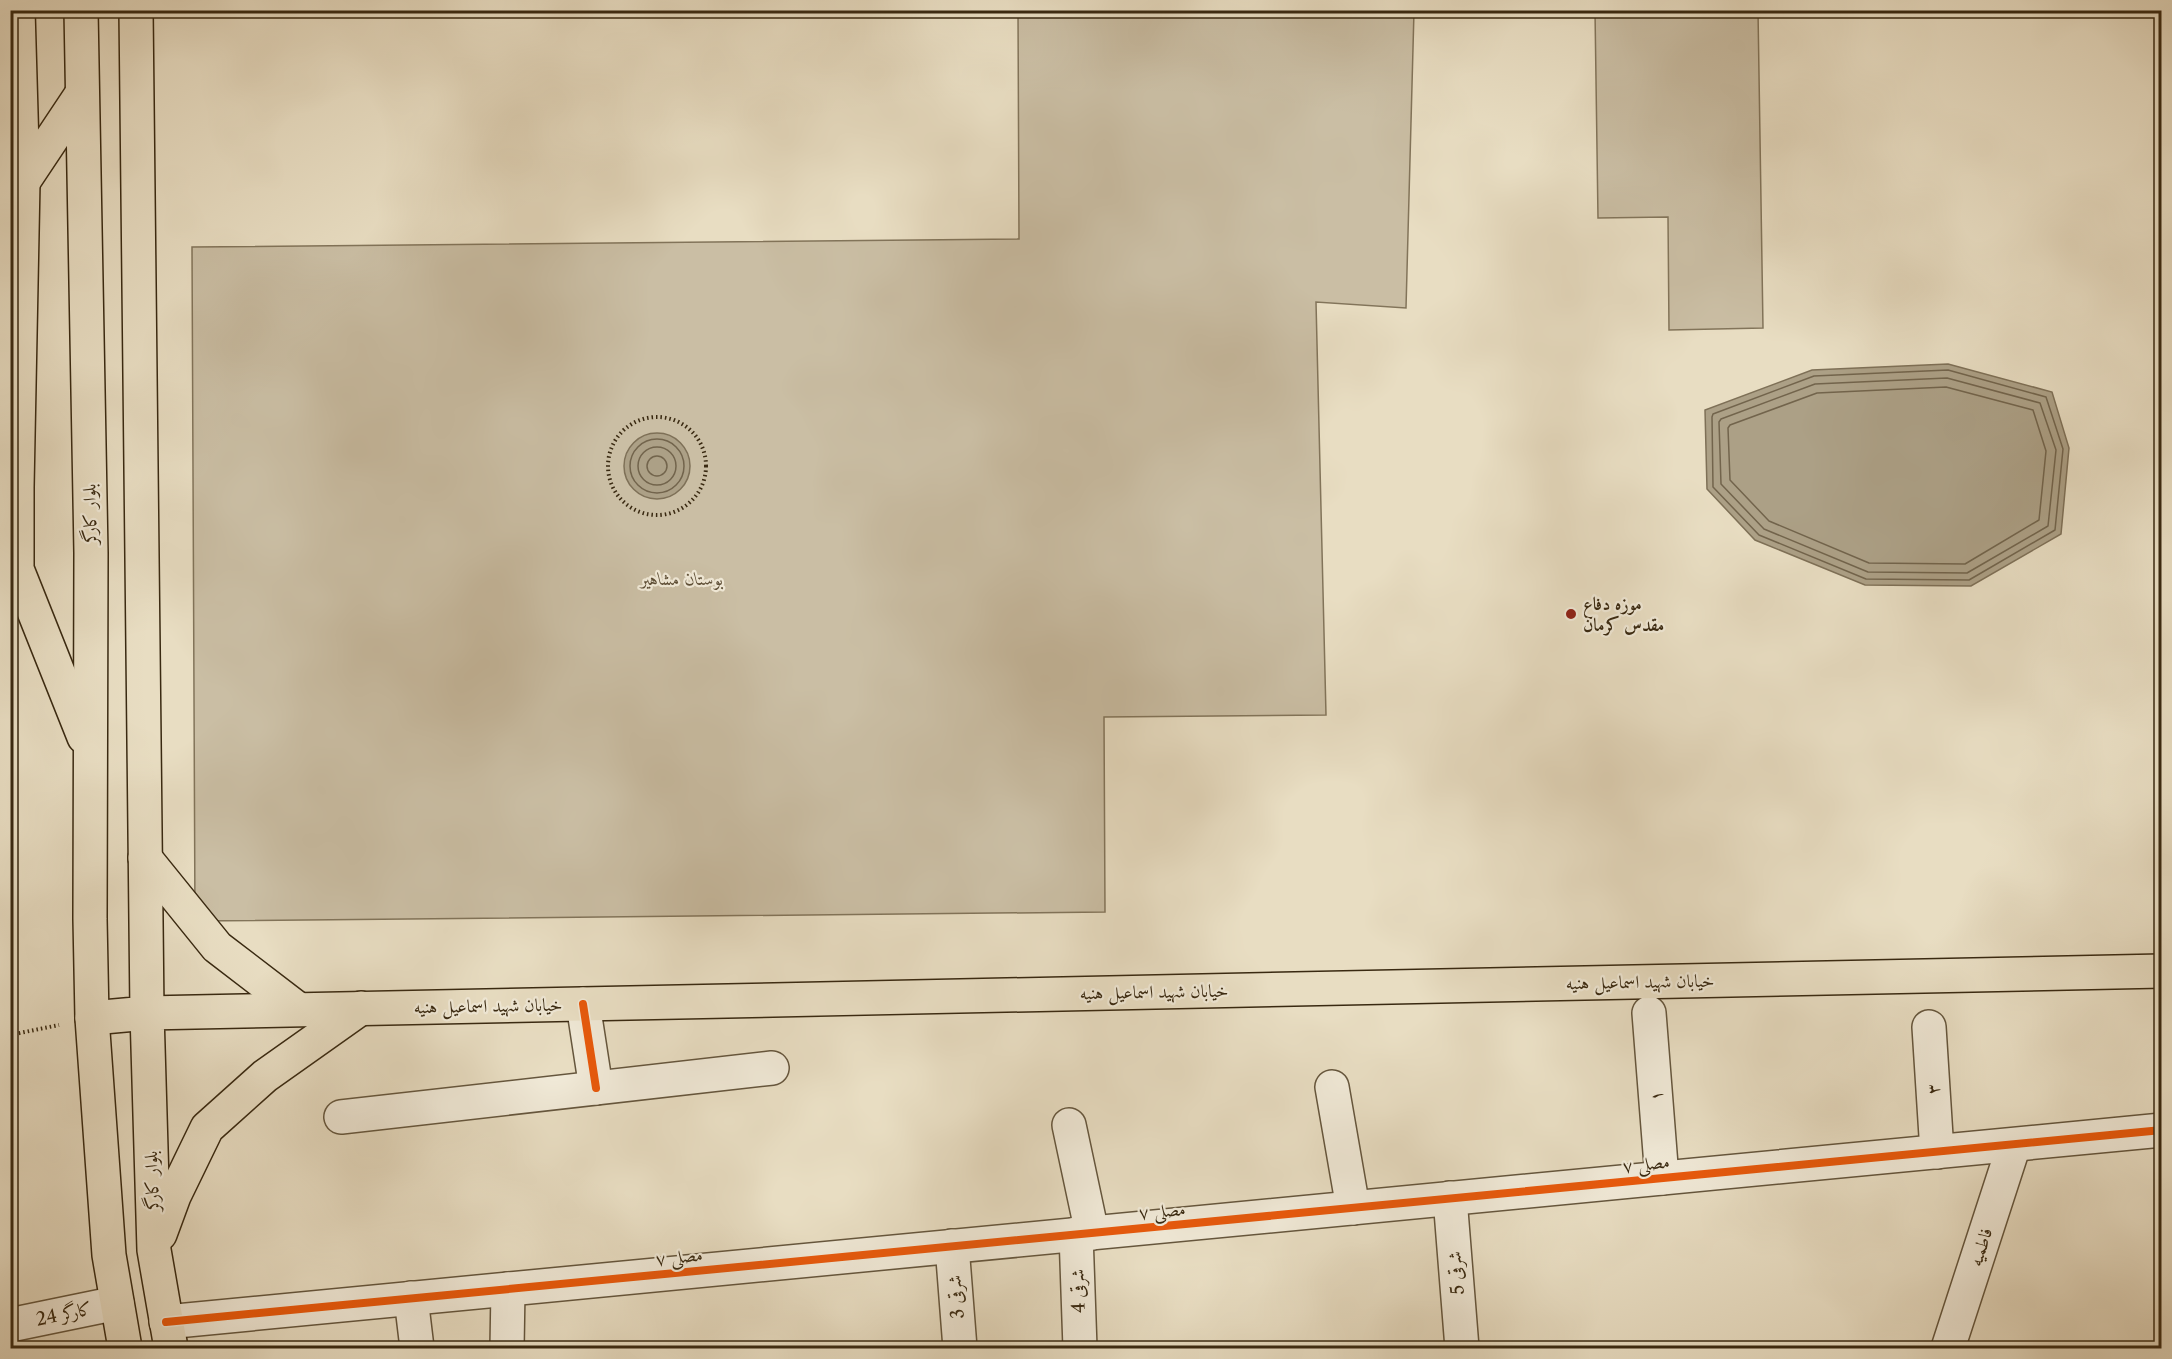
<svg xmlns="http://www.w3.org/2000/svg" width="2172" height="1359" viewBox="0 0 2172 1359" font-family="'Libre Caslon Text',Amiri,serif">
  <rect width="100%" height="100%" fill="#e8ddc2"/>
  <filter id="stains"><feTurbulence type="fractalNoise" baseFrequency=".00333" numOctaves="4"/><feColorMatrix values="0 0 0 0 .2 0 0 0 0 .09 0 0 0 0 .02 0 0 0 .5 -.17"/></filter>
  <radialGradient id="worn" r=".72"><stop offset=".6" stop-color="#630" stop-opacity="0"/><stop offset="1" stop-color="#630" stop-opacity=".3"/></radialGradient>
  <!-- green -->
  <g fill="#cabea4" stroke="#82745a" stroke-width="1.5">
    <path d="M1018 11H1414L1406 308 1316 302 1326 715 1104 717 1105 912 195 921 192 247 1019 239Z"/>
    <path d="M1595 11H1758L1763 328 1669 330 1668 217 1598 218Z"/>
  </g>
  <!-- water -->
  <g fill="#aca086" stroke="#7e7057" stroke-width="1.5">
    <path d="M1948 364 2052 392 2069 448 2061 534 1971 586 1865 585 1755 540 1707 489 1705 410 1812 370Z"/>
    <circle cx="657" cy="466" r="33"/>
  </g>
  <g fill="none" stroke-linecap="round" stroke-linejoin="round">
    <!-- shore -->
    <g stroke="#72644c" stroke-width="1.5">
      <path d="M1948 370 2046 397 2063 449 2055 530 1969 580 1866 579 1759 535 1713 487 1712 417 1713 414 1814 376Z"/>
      <path d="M1947 378 2040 403 2056 450 2048 526 1967 573 1868 572 1764 529 1721 484 1719 422 1721 419 1815 384Z"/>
      <path d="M1946 387 2033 410 2046 451 2039 520 1965 564 1869 563 1769 521 1730 480 1728 428 1730 425 1817 393Z"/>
      <circle cx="657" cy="466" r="27"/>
      <circle cx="657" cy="466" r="19"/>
      <circle cx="657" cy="466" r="10"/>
    </g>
    <defs>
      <g id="minor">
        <path d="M583 1004 596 1088"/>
        <path d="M1649 1013 1662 1178"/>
        <path d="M1929 1027 1937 1152"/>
        <path d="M1332 1087 1353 1208"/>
        <path d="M341 1117 772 1068"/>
        <path d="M1069 1125 1092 1233"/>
        <path d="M1450 1198 1462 1348"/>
        <path d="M1076 1234 1080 1348"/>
        <path d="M952 1246 960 1348"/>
        <path d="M411 1298 417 1348"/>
        <path d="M166 1322 2162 1130"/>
        <path d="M10 1325 117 1303"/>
        <path d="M507 1348 508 1289"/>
        <path d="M1948 1348 2014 1145"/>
      </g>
      <g id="major">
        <path d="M18 10 23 182 17 487V569L84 737"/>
        <path d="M81 10 91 553 90 919 92 1018 109 1255 125 1348"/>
        <path d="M23 182 81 95"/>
        <path d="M145 858 217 947 298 1009"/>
        <path d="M92 1018 147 1013 136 10"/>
        <path d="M160 1234 174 1196 207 1128 265 1076 361 1008"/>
        <path d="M171 1348 154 1250 147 1013 2162 971"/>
      </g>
    </defs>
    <!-- minor casing -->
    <use href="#minor" stroke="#65563d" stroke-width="36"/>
    <!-- major casing -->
    <use href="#major" stroke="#392911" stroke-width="36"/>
    <!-- path -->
    <g stroke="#392911" stroke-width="4" stroke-dasharray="1.5 3" stroke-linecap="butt">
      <circle cx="657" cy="466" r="49"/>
      <path d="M10 1035 59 1025"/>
    </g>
    <!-- minor -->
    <use href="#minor" stroke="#f0e9d7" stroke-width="33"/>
    <!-- major -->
    <use href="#major" stroke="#e8ddc2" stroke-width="33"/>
    <defs>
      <g id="cycleway">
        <path d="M583 1004 596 1088"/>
        <path d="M166 1322 2162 1130"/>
      </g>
    </defs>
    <!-- cycleway casing -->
    <use href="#cycleway" stroke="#f0e9d7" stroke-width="11"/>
    <!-- cycleway -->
    <use href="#cycleway" stroke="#e8590c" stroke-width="8"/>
  </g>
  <!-- markers -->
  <circle fill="#8f2418" stroke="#f0e9d7" stroke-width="2" cx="1571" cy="614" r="6"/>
  <g text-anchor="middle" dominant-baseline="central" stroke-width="4.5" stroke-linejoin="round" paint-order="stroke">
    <!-- street labels -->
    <g font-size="18" fill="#392911" stroke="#f0e9d7">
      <text transform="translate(90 514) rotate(-91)">بلوار کارگر</text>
      <text transform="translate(1640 982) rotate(-1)">خیابان شهید اسماعیل هنیه</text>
      <text transform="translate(1154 992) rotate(-1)">خیابان شهید اسماعیل هنیه</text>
      <text transform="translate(488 1006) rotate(-1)">خیابان شهید اسماعیل هنیه</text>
      <text transform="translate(1933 1089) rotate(-93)">۳</text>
      <text transform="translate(1656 1096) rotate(-95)">۱</text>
      <text transform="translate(1646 1164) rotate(-6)">مصلی ۷</text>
      <text transform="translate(152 1181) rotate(-92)">بلوار کارگر</text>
      <text transform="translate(1162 1211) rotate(-5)">مصلی ۷</text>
      <text transform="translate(1981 1247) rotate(-72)">فاطمیه</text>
      <text transform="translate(679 1257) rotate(-6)">مصلی ۷</text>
      <text transform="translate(1456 1273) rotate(-95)">شرقی 5</text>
      <text transform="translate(1078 1291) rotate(-92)">شرقی 4</text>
      <text transform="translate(956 1297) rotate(-95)">شرقی 3</text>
      <text transform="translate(64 1314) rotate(-12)">کارگر 24</text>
    </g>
    <!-- park labels -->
    <g font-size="18" font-style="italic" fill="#5d4e36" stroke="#f0e9d7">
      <text x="682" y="579">بوستان مشاهیر</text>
    </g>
    <!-- poi labels -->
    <g font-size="18" font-weight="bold" fill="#392911" stroke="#f0e9d7" text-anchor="start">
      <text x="1583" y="604">موزه دفاع<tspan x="1583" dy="21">مقدس کرمان</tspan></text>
    </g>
  </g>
  <!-- margin -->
  <rect width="2172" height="1359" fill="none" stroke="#e8ddc2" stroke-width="36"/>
  <rect x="12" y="12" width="2148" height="1335" fill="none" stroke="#392911" stroke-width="3"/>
  <rect x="18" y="18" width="2136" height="1323" fill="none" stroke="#392911" stroke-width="1.5"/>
  <rect width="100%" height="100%" filter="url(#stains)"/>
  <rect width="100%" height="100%" fill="url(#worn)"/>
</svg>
